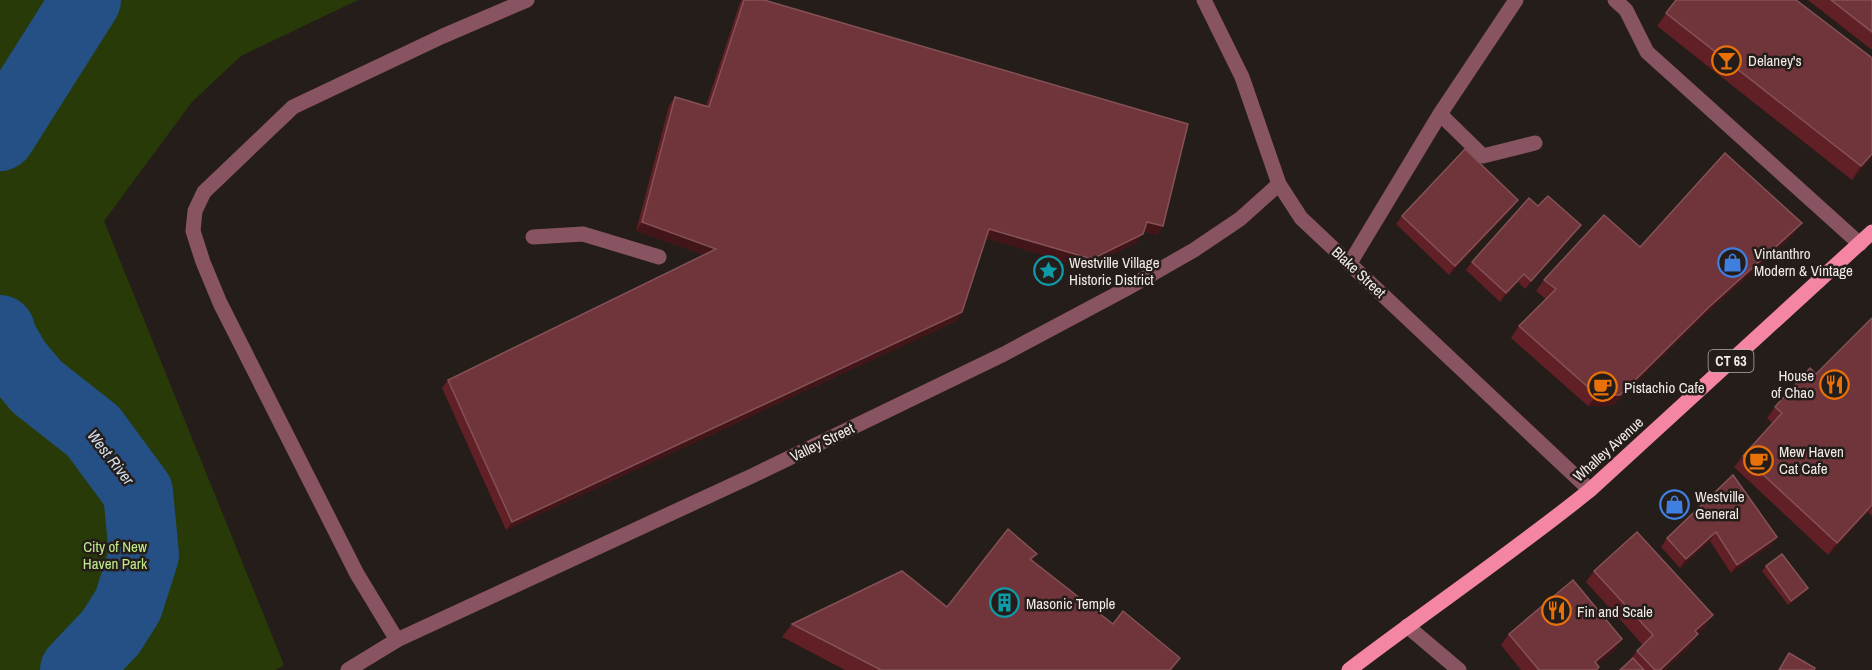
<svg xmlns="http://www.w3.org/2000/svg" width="1872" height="670" viewBox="0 0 1872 670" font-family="'Archivo Narrow',sans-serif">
  <rect width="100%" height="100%" fill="#251d19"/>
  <!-- green -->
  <path fill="#273a08" d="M0 0H358L241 56 192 102 104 221 284 665 276 670H0Z"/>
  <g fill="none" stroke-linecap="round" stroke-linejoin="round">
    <!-- river -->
    <g stroke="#245085" stroke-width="70">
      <path d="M0 136 86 0"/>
      <path d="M0 330 3 340 16 362 37 387 93 431 138 492 144 555 128 605 111 632 75 670"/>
    </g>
    <!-- minor -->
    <g stroke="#895461" stroke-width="15">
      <path d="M1204 0 1242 77 1279 184 1301 218 1590 490"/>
      <path d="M1615 0 1626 10 1647 52 1860 244"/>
      <path d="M1440 114 1483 156 1535 143"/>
      <path d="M533 237 583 234 659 257"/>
      <path d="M1350 263 1440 114 1516 0"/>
      <path d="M1407 626 1459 670"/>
      <path d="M397 640 357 574 220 303 203 262 193 231 195 211 204 192 293 107 443 36 527 0"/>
      <path d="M348 670 397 640 754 475 1004 354 1124 290 1194 250 1240 219 1279 184"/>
    </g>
    <!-- major -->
    <path stroke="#f486a3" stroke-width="15" d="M1349 670C1429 609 1512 553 1590 490L1872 232"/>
  </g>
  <!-- wall -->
  <g fill="#611f26">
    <path d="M742 0H764L1163 226 1157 235 1144 231 1137 242 1086 268 986 238 962 312 956 321 506 530 442 388 448 380 704 255 636 231 669 106 675 97 706 106 740 3Z"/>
    <path d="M1676 0 1872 157 1852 180 1657 26Z"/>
    <path d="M1808 0H1872V50Z"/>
    <path d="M1518 200 1512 208 1449 275 1396 224 1402 216Z"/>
    <path d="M1538 206 1575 233 1525 289 1518 282 1500 302 1466 270 1472 262Z"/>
    <path d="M1794 234 1699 320 1612 406H1588L1511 338 1519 326 1546 299 1536 291 1544 280 1640 247Z"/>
    <path d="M1872 318V516L1868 512 1828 555 1734 467 1743 456 1772 423 1767 418 1775 407 1816 374Z"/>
    <path d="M1733 475 1777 537 1771 545 1731 573 1710 541 1680 568 1661 547 1667 538Z"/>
    <path d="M1037 554 1032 560 1171 670H845L782 637 792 624 947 607Z"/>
    <path d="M1766 566 1808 588 1804 593 1788 605 1762 571Z"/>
    <path d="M1594 571 1705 627 1698 633 1690 646 1664 670H1620L1629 661 1637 651 1643 645 1586 582Z"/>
    <path d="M1509 634 1622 639 1614 651 1597 664 1599 667 1597 670H1521L1501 645Z"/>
  </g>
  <!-- shaded-wall -->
  <g fill="#421518">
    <path d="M1872 154V157L1852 180 1861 166Z"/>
    <path d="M1518 200 1512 208 1449 275 1455 266Z"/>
    <path d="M642 222 716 249 710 257 636 231Z"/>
    <path d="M1147 222 1163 226 1157 235 1141 230Z"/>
    <path d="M1802 223 1794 234 1699 320 1612 406H1588L1597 395 1708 308Z"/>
    <path d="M1581 225 1575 233 1525 289 1531 281Z"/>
    <path d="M989 229 1143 234 1137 242 1086 268 983 237Z"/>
    <path d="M1524 274 1518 282 1500 302 1506 293Z"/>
    <path d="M962 312 956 321 506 530 512 522Z"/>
    <path d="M1872 505V507L1868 512 1828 555 1837 543Z"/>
    <path d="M1716 532 1710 541 1680 568 1686 559Z"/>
    <path d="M1777 537 1771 545 1731 573 1737 565Z"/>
    <path d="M1808 588 1804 593 1788 605 1791 601Z"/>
    <path d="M1713 615 1705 627 1687 643 1695 631Z"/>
    <path d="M1698 634 1690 646 1664 670H1660Z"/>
    <path d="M1622 639 1614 651 1590 670 1595 662Z"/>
  </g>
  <!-- building -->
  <g fill="#70353b" stroke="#845256" stroke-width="1.5">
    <path d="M744 0H764L1188 124 1163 226 1147 222 1143 234 1092 259 989 229 962 312 512 522 448 380 716 249 642 222 675 97 709 107Z"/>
    <path d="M1676 0H1796L1872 58V154L1861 166 1666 13Z"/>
    <path d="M1831 0H1872V32Z"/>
    <path d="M1465 149 1518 200 1455 266 1402 216Z"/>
    <path d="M1725 153 1802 223 1708 308 1620 395H1597L1519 326 1556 289 1544 280 1604 215 1640 247Z"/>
    <path d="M1548 196 1581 225 1531 281 1524 274 1506 293 1472 262 1529 198 1538 206Z"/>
    <path d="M1872 318V505L1837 543 1743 456 1782 413 1775 407 1810 368 1816 374Z"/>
    <path d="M1733 475 1777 537 1737 565 1716 532 1686 559 1667 538Z"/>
    <path d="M1008 529 1037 554 1030 559 1113 624 1123 611 1180 658 1170 670H881L792 624 902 571 947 607Z"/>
    <path d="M1637 532 1713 615 1695 631 1698 634 1660 670H1655L1637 651 1653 635 1594 571Z"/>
    <path d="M1782 554 1808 588 1791 601 1766 566Z"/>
    <path d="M1573 580 1622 639 1595 662 1599 667 1596 670H1539L1509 634Z"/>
    <path d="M1789 653 1815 668 1814 670H1779Z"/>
    <path d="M1633 658 1644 670H1620Z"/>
  </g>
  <!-- icons -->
  <defs>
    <symbol id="bar-ring" viewBox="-11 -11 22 22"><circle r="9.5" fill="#251d19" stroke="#e8710a" stroke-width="1.5"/><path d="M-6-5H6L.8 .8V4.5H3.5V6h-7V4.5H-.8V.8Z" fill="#e8710a"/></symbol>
    <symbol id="shop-ring" viewBox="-11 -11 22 22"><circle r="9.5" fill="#251d19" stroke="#3f7fe0" stroke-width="1.5"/><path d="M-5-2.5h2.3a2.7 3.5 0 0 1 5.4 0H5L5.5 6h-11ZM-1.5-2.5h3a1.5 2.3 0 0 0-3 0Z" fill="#3f7fe0"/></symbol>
    <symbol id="sight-ring" viewBox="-11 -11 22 22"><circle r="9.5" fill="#251d19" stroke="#0f9aa8" stroke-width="1.5"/><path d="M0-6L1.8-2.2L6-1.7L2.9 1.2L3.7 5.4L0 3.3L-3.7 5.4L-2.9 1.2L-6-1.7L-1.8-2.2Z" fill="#0f9aa8"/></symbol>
    <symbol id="restaurant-ring" viewBox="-11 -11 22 22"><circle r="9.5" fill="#251d19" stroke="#e8710a" stroke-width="1.5"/><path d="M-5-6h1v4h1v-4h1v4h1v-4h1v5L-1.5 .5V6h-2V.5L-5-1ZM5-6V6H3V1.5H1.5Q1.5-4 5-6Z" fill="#e8710a"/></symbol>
    <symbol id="cafe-ring" viewBox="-11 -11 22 22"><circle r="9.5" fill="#251d19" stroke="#e8710a" stroke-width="1.5"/><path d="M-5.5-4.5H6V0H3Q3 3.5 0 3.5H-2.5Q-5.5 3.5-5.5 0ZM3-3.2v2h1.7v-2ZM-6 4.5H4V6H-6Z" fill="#e8710a"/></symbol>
    <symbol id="building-ring" viewBox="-11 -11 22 22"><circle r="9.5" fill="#251d19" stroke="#0f9aa8" stroke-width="1.5"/><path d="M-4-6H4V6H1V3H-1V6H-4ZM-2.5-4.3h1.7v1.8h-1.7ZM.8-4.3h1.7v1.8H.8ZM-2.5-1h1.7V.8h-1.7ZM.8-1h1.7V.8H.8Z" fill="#0f9aa8"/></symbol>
  </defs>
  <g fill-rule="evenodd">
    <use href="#bar-ring" x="1710" y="44" width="33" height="33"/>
    <use href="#shop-ring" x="1716" y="246" width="33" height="33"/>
    <use href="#sight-ring" x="1032" y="254" width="33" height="33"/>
    <use href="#restaurant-ring" x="1818" y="368" width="33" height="33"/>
    <use href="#cafe-ring" x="1586" y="370" width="33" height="33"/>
    <use href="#cafe-ring" x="1742" y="444" width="33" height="33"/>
    <use href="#shop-ring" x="1658" y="488" width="33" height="33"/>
    <use href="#building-ring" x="988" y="586" width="33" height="33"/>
    <use href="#restaurant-ring" x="1540" y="594" width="33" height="33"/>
  </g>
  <g text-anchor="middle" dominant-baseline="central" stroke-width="5" stroke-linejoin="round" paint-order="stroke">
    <!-- shield labels -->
    <rect fill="#251d19" stroke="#b4adaa" stroke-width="1.5" x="1708.5" y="350" width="45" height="22" rx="4.5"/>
    <g font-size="14" font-weight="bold" fill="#f1ebe8">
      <text x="1731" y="361">CT 63</text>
    </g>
    <!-- poi labels -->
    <g font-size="15" fill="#f1ebe8" stroke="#251d19" text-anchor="start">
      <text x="1748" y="60">Delaney's</text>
      <text x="1754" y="253">Vintanthro<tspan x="1754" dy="17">Modern &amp; Vintage</tspan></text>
      <text x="1069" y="262">Westville Village<tspan x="1069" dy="17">Historic District</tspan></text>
      <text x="1814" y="375" text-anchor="end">House<tspan x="1814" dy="17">of Chao</tspan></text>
      <text x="1624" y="387">Pistachio Cafe</text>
      <text x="1779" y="451">Mew Haven<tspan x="1779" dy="17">Cat Cafe</tspan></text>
      <text x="1695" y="496">Westville<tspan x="1695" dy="17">General</tspan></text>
      <text x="1026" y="603">Masonic Temple</text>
      <text x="1577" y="611">Fin and Scale</text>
    </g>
    <!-- street labels -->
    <g font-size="15" fill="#f1ebe8" stroke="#251d19">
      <text transform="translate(1359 272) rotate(43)">Blake Street</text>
      <text transform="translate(822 442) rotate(-26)">Valley Street</text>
      <text transform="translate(1608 449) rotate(-42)">Whalley Avenue</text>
    </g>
    <!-- park labels -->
    <g font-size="15" fill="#c1eb8b" stroke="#251d19">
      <text x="115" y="546">City of New<tspan x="115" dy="17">Haven Park</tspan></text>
    </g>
    <!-- water labels -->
    <g font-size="16" font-style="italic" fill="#d2deef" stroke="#251d19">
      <text transform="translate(111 457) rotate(52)">West River</text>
    </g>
  </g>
</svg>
